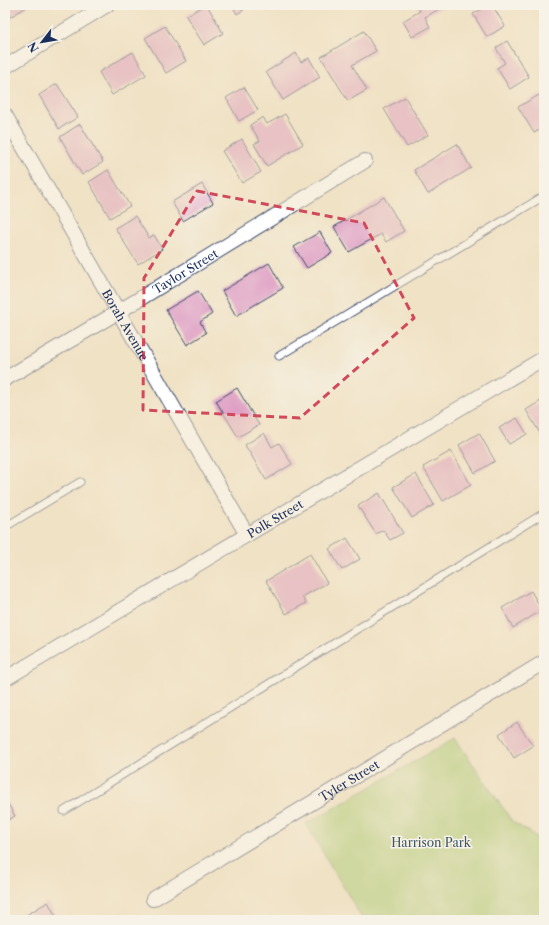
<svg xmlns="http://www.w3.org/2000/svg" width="549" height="925" viewBox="0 0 549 925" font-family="'Libre Caslon Text',serif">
  <rect width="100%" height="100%" fill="#f7f3e8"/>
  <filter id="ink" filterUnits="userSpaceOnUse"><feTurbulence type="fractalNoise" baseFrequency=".025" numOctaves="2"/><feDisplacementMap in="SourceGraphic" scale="8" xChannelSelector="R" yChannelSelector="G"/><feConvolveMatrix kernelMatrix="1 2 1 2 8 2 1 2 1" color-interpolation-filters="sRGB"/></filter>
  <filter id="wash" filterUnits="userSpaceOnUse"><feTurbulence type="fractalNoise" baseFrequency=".012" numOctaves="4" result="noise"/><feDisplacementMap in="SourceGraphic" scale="16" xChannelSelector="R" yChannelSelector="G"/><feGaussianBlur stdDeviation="0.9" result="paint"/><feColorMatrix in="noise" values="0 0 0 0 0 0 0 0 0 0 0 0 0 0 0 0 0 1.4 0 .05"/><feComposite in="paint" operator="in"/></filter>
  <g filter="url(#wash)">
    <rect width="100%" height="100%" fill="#f0e2c5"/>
    <!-- green -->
    <path fill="#a9cc75" stroke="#627e6a" d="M455 738 512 821 541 840 544 845V920H363L306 824Z"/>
    <g id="blocks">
      <!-- building -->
      <g fill="#de9cc3">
        <path d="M5 5H30L5 20Z"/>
        <path d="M205 5H207L223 33 204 45 186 16Z"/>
        <path d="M232 5H251L237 14Z"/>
        <path d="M416 5H446L425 17 430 27 412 37 403 21 420 11Z"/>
        <path d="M489 5H492L505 26 487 37 473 14Z"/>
        <path d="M165 26 186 61 166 73 145 38Z"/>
        <path d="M364 31 376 51 352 65 367 90 348 101 321 57Z"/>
        <path d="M507 41 529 77 510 89 497 68 505 63 496 48Z"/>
        <path d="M133 52 146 75 112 95 99 72Z"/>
        <path d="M296 53 301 62 309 58 320 77 283 100 266 72Z"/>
        <path d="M57 84 78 117 59 129 39 95Z"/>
        <path d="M244 87 258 110 239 121 226 98Z"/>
        <path d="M541 94 544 99V127L534 133 518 107Z"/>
        <path d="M405 97 428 135 407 147 384 109Z"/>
        <path d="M285 114 303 144 267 166 254 144 260 141 250 125 263 117 267 124Z"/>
        <path d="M80 124 103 162 82 175 60 137Z"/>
        <path d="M242 139 261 172 242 183 222 151Z"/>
        <path d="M457 144 471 168 428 194 414 170Z"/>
        <path d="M108 170 130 206 110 218 89 182Z"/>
        <path d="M202 184 213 203 183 221 172 202Z"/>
        <path d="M384 197 404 231 386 242 381 234 349 252 334 227Z"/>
        <path d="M135 216 149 238 154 235 162 249 138 264 115 228Z"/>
        <path d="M320 232 332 253 307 268 294 247Z"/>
        <path d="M269 263 283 288 236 316 222 291Z"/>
        <path d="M198 291 212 314 200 322 206 333 187 345 166 310Z"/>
        <path d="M237 388 259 425 238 437 216 401Z"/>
        <path d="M544 399V440L526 410Z"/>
        <path d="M517 418 527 434 509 444 499 428Z"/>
        <path d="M264 433 272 447 279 443 292 464 266 480 245 445Z"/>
        <path d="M479 433 495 461 475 473 459 445Z"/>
        <path d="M451 451 471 485 443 501 423 467Z"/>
        <path d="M416 474 434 505 412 518 393 487Z"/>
        <path d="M379 493 403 533 390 540 383 530 376 534 358 506Z"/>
        <path d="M347 538 360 559 342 570 329 549Z"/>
        <path d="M310 554 327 583 302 597 306 603 286 614 266 581Z"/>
        <path d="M531 591 542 610 513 628 502 608Z"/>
        <path d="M517 722 533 746 514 758 499 734Z"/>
        <path d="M5 799 15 816 5 822Z"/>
        <path d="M48 902 58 920H18Z"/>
      </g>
    </g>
  </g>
  <g filter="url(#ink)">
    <use href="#blocks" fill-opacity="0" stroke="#3b4a6d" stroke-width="1"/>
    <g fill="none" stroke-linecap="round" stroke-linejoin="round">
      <defs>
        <g id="service">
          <path d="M279 356 544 196"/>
          <path d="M5 527 80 482"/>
          <path d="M64 811 544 513"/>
        </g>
        <g id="minor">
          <path d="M5 67 107 5"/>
          <path id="s1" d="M5 115 247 535"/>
          <path id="s2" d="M5 379 118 312 365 161"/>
          <path id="s3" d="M5 679 544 358"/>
          <path id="s4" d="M153 899 544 662"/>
        </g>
      </defs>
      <!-- service casing -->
      <use href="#service" stroke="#3b4a6d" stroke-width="9"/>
      <!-- minor casing -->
      <use href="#minor" stroke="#3b4a6d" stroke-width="16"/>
      <!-- service -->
      <use href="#service" stroke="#fff" stroke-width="7"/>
      <!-- minor -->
      <use href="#minor" stroke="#fff" stroke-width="14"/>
    </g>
  </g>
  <!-- marked area -->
  <path d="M0 0H549V925H0ZM197 191 364 223 414 318 300 418 143 410 144 278Z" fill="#f0e2c5" fill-opacity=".55" fill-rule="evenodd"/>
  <path fill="none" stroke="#d1495b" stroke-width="3" stroke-dasharray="8 5" stroke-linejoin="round" d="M197 191 364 223 414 318 300 418 143 410 144 278Z"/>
  <g text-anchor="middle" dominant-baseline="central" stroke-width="3" stroke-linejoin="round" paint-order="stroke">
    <!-- street labels -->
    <g font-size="12" fill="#1b2f5e" stroke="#f7f3e8">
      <text stroke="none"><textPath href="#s2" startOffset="210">Taylor Street</textPath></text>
      <text stroke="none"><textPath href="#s1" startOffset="242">Borah Avenue</textPath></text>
      <text stroke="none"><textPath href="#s3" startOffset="314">Polk Street</textPath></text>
      <text stroke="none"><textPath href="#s4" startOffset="229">Tyler Street</textPath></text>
    </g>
    <!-- park labels -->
    <g font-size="12" fill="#3e5664" stroke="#f7f3e8">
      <text x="431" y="842">Harrison Park</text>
    </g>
  </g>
  <!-- margin -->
  <rect width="549" height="925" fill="none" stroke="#f7f3e8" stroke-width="20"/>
  <!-- north arrow -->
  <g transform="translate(42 42) rotate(239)" stroke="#f7f3e8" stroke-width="3" paint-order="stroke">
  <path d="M0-3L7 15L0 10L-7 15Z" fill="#1b2f5e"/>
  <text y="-6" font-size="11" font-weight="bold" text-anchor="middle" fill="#1b2f5e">N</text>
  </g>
</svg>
